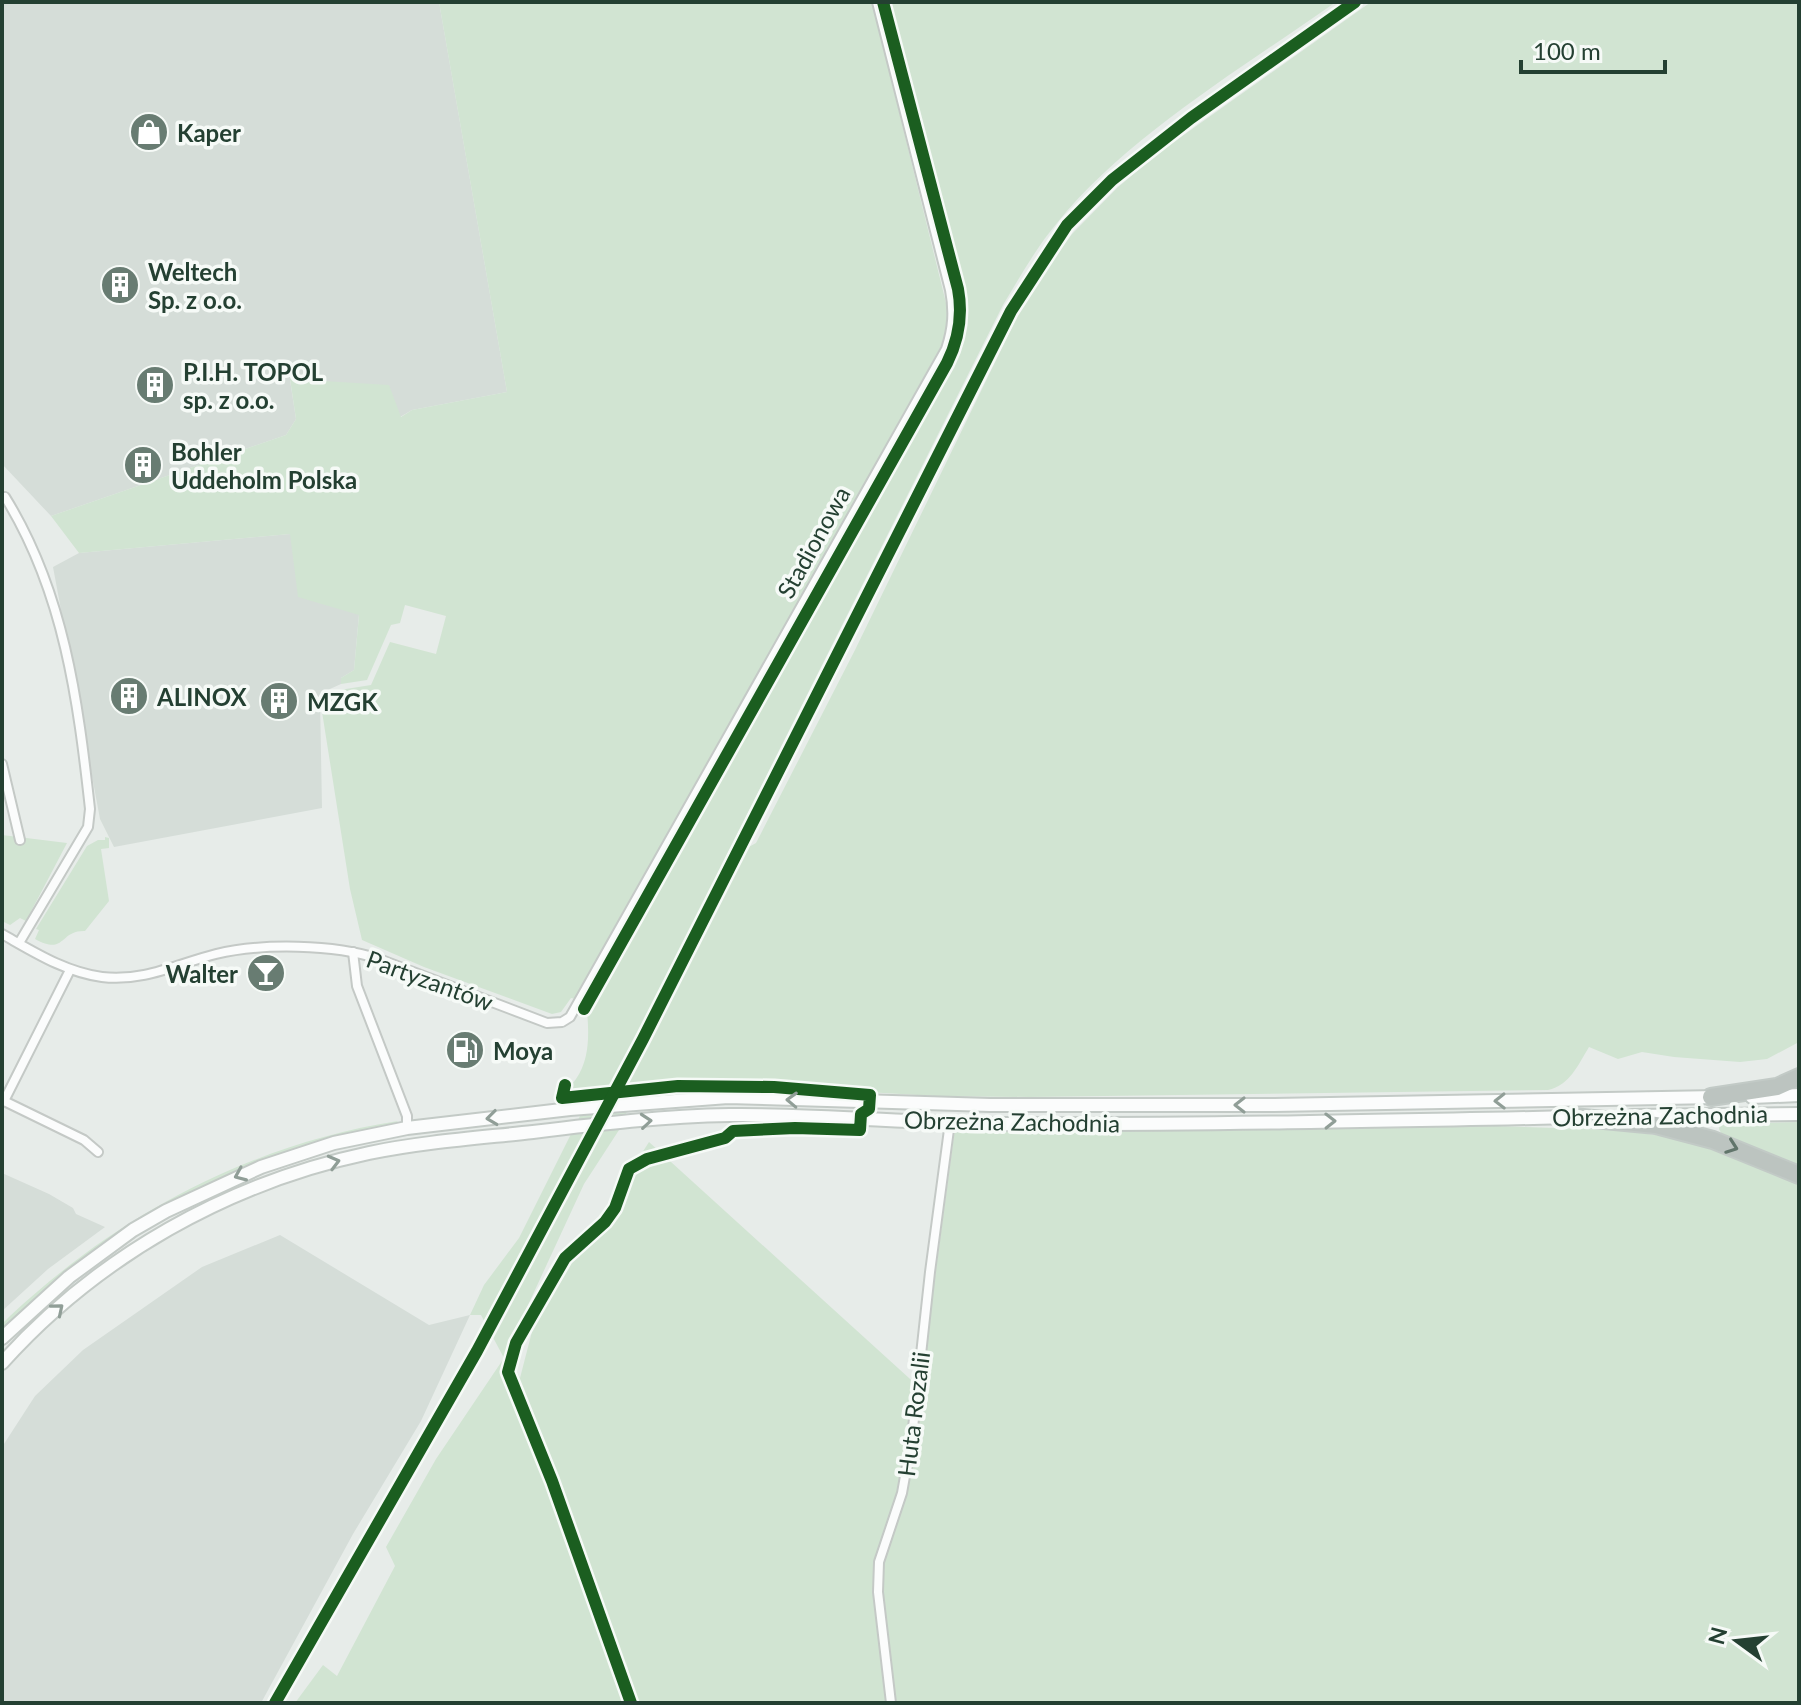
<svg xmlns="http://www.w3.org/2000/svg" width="1801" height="1705" viewBox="0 0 1801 1705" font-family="Lato,sans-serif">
  <rect width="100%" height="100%" fill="#e7ece9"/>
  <!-- built -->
  <g fill="#d5ddd8">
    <path d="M2 2H439L507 392 412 410 400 417 290 380 296 419 286 435 51 516 2 464Z"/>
    <path d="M290 534 359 614 354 670 341 678V684L321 693 320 699 322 808 114 847 100 819 53 567 79 553Z"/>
    <path d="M2 1173 49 1194 73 1208 76 1214 105 1227 48 1269 2 1311Z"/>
    <path d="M280 1235 429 1325 470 1315 421 1421 353 1534 261 1703H2V1447L35 1396 83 1350 202 1267Z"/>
  </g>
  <!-- green -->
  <g fill="#d1e4d2">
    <path d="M439 2H872L948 311 946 334 940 348 576 999 571 998 561 1012 552 1014 424 967 362 940 350 889 320 699 321 693 371 685 390 642 436 654 446 616 405 605 400 623 391 625 367 680 341 684V678L354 670 359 615 298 597 290 534 79 553 51 516 286 435 296 419 290 379 389 385 401 417 412 410 507 392Z"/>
    <path d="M889 2H1336C1245 66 1126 137 1057 223 1036 248 1020 277 1003 305L720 868 727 859 756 843 855 650 1019 313 1042 274 1072 234 1117 188 1157 154 1371 2H1799V1042L1767 1059 1740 1062 1674 1057 1642 1052 1618 1059 1589 1047C1578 1065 1570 1085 1548 1090L1029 1097 935 1096 832 1090 789 1084H681L637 1088 619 1130 584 1184 510 1344 508 1353 520 1378 535 1320 649 1142 920 1388 955 1128 1234 1129 1496 1126 1617 1130 1693 1140 1799 1181V1703H636L626 1661 632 1703H295L323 1665 337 1676 395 1566 386 1547 436 1459 504 1358 481 1315H470L484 1285 519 1238 591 1094 567 1095C568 1086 571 1086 576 1079 590 1059 589 1033 587 1011L958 352 965 323 961 286Z"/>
    <path d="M2 835 67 843 26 921 20 918 10 925 2 921Z"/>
    <path d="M105 837 109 838V848L101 849 109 901 85 931C59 930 66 956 35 939L39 930 36 929 87 846 98 840H105Z"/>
    <path d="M398 1121 394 1124C244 1152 111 1222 2 1329V1324L10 1316C118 1215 251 1144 398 1121Z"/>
    <path d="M1799 1122V1168L1722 1135 1719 1129 1720 1124Z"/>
  </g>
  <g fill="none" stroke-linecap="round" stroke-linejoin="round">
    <defs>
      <g id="street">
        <path d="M5 497C64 592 78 700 90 809L88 827 19 943"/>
        <path d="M2 764 20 840"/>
        <path d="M2 934C34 952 65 972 102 977 143 982 177 964 216 954 262 943 334 944 379 959L547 1023 562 1022 570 1017 946 349C953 328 954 311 950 290L877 2"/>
        <path d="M353 952 357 986 407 1116V1128"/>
        <path d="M2 1100 84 1140 98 1152"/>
        <path d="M4 1101 70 970"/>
        <path d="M619 1667 631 1703"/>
        <path d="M891 1703 878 1592 879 1562 902 1493 912 1437 930 1272 950 1122"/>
      </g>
      <g id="secondary">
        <path d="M1752 1097 1799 1095"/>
        <path d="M1632 1116 1799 1114"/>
        <path d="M2 1338 69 1277 133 1230 166 1211 261 1167 334 1143 407 1128 570 1109 728 1097 990 1105H1274L1717 1097"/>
        <path d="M2 1363C98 1256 228 1183 369 1153 422 1142 478 1138 533 1132 598 1124 664 1116 730 1115 818 1114 906 1123 994 1124 1190 1125 1386 1121 1581 1117"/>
      </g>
      <g id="highway">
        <path d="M1711 1097 1777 1087 1799 1077"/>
        <path d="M1573 1117 1656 1125 1713 1140 1799 1175"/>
      </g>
    </defs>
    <!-- street casing -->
    <use href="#street" stroke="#c4c9c6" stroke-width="12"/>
    <!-- secondary casing -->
    <use href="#secondary" stroke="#c3cac6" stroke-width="16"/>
    <!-- highway casing -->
    <use href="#highway" stroke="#c2cac6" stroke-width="20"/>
    <!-- street -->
    <use href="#street" stroke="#fbfcfc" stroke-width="8"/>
    <!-- secondary -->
    <use href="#secondary" stroke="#fbfcfc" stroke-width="12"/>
    <!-- highway -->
    <use href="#highway" stroke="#bcc4c0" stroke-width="16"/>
    <defs>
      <g id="cycleway">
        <path d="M584 1009 947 363C959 339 963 316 958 289L883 2"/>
        <path d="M565 1085 562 1098 678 1086 774 1087 870 1095 869 1109 861 1114 860 1130 795 1128 733 1131 725 1138 647 1159 629 1169 615 1208 605 1222 565 1258 516 1343 508 1372 552 1481 631 1703"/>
        <path d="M275 1703 477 1351 643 1039 1011 311 1067 225 1112 180 1191 118 1355 2"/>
      </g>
    </defs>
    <!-- cycleway casing -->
    <use href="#cycleway" stroke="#f6faf7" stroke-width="17"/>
    <!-- cycleway -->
    <use href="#cycleway" stroke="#1b5e20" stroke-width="12"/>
  </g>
  <!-- one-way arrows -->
  <defs><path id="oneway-chevron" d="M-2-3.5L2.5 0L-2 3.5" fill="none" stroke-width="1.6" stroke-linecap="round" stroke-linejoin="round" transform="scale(2)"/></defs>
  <g stroke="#909e97">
    <use href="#oneway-chevron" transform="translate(792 1100) rotate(-178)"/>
    <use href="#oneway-chevron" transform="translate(1500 1101) rotate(179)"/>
    <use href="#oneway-chevron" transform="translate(1240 1105) rotate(-180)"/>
    <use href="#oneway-chevron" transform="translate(492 1118) rotate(173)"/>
    <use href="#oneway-chevron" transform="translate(646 1121) rotate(-5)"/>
    <use href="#oneway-chevron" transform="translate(1330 1121) rotate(-1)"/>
    <use href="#oneway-chevron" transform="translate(334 1162) rotate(-15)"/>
    <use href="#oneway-chevron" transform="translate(240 1175) rotate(157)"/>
    <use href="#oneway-chevron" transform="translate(58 1309) rotate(-40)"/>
  </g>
  <use stroke="#61756b" href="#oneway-chevron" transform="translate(1732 1147) rotate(20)"/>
  <!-- icons -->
  <defs>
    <symbol id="shop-disc" viewBox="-11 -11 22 22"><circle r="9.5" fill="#687c72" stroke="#f6faf7"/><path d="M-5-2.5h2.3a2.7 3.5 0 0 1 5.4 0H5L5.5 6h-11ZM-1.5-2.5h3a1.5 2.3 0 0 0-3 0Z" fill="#fff"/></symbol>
    <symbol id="building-disc" viewBox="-11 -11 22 22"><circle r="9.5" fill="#687c72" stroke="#f6faf7"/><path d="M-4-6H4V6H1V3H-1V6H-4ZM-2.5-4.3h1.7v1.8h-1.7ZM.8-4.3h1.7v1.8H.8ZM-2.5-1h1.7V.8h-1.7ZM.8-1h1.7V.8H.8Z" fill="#fff"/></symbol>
    <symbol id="bar-disc" viewBox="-11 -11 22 22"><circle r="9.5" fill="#687c72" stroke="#f6faf7"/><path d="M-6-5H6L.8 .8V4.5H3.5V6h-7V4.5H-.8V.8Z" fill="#fff"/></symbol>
    <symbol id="fuel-disc" viewBox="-11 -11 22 22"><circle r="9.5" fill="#687c72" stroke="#f6faf7"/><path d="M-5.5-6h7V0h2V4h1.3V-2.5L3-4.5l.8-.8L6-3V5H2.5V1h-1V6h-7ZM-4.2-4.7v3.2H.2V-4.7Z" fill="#fff"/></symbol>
  </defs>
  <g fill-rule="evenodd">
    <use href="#shop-disc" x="127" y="110" width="44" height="44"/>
    <use href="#building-disc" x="98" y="263" width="44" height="44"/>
    <use href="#building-disc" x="133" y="363" width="44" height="44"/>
    <use href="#building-disc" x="121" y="443" width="44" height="44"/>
    <use href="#building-disc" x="107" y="674" width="44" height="44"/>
    <use href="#building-disc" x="257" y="679" width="44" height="44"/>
    <use href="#bar-disc" x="244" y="951" width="44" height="44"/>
    <use href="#fuel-disc" x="443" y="1028" width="44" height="44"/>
  </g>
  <g text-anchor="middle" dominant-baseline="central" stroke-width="7" stroke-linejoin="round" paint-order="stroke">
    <!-- poi labels -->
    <g font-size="24" font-weight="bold" fill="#244032" stroke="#f6faf7" text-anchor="start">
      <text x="177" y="132">Kaper</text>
      <text x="148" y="271">Weltech<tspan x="148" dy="28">Sp. z o.o.</tspan></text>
      <text x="183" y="371">P.I.H. TOPOL<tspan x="183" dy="28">sp. z o.o.</tspan></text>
      <text x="171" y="451">Bohler<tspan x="171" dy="28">Uddeholm Polska</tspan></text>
      <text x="157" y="696">ALINOX</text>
      <text x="307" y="701">MZGK</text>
      <text x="238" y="973" text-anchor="end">Walter</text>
      <text x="493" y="1050">Moya</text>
    </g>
    <!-- street labels -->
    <g font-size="24" fill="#244032" stroke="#f6faf7">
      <text transform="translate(813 542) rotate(-61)">Stadionowa</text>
      <text transform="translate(430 980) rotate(20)">Partyzantów</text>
      <text transform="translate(1660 1115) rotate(-1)">Obrzeżna Zachodnia</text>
      <text transform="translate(1012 1121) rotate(1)">Obrzeżna Zachodnia</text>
      <text transform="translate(913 1414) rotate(-83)">Huta Rozalii</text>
    </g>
  </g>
  <!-- border -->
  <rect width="1801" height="1705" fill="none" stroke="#244032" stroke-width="8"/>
  <!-- north arrow -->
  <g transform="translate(1737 1641) rotate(285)" stroke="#f6faf7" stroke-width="6" paint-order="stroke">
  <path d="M0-6L14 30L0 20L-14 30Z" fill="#244032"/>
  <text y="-12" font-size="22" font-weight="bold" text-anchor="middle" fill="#244032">N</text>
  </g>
  <!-- scale -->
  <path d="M1521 60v12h144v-12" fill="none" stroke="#244032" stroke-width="4"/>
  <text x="1533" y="60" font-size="24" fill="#244032" stroke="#f6faf7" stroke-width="6" paint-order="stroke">100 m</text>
</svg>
